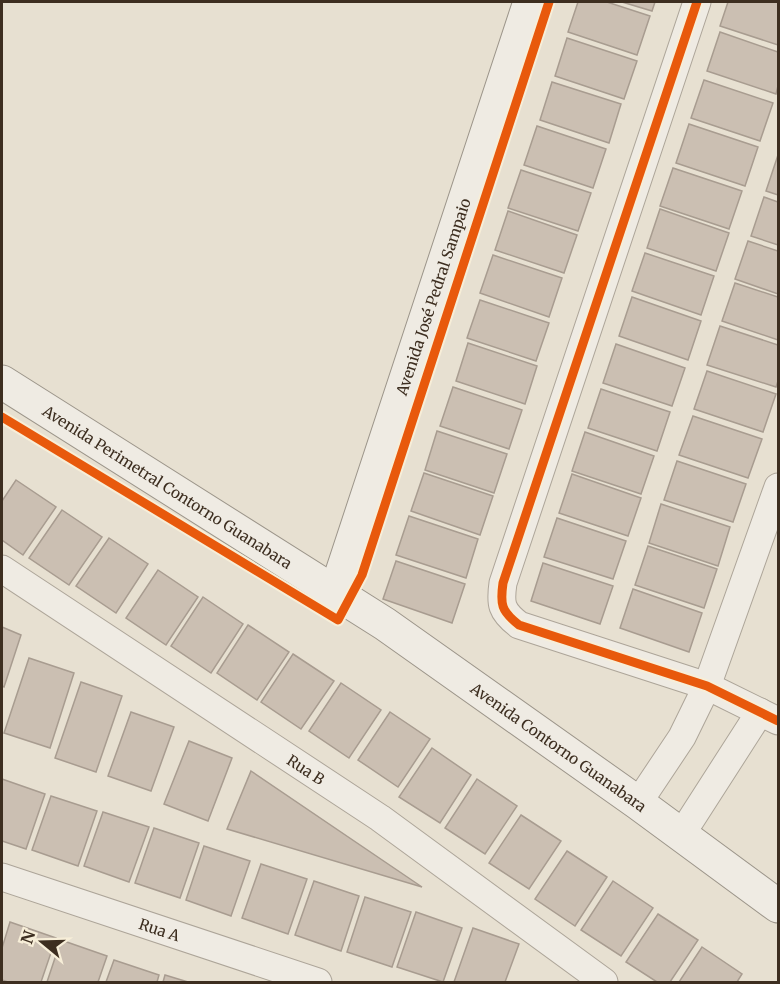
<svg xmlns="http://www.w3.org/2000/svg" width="780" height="984" viewBox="0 0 780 984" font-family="Merriweather,serif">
  <rect width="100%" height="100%" fill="#e7e0d1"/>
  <!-- building -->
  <g fill="#cbbfb2" stroke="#a89c90" stroke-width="1.5">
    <path d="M578 2H607L650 16 637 55 568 32Z"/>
    <path d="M622 2H655L652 11Z"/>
    <path d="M728 2H778V45L720 26Z"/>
    <path d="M720 32 778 52V86L776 94 707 71Z"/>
    <path d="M567 38 637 61 624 99 555 76Z"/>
    <path d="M704 80 773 103 760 141 691 118Z"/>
    <path d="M552 82 621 104 609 143 540 120Z"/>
    <path d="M689 124 758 147 745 186 676 163Z"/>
    <path d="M537 126 606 149 593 188 524 165Z"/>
    <path d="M778 155V195L766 191Z"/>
    <path d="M673 168 742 191 729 229 660 206Z"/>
    <path d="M521 170 591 193 578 231 508 208Z"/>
    <path d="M764 197 778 202V245L751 236Z"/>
    <path d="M660 209 729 233 716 271 647 248Z"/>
    <path d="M508 211 577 235 564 273 495 250Z"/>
    <path d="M748 241 778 251V294L735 279Z"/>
    <path d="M645 253 714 276 701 315 632 291Z"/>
    <path d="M493 255 562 278 549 317 480 293Z"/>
    <path d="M735 283 778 297V340L722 321Z"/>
    <path d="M632 297 701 321 688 360 619 336Z"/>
    <path d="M480 300 549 323 536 361 467 338Z"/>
    <path d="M720 326 778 345V381L776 387 707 365Z"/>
    <path d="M468 343 537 366 525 404 456 381Z"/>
    <path d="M616 344 685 368 672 406 603 383Z"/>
    <path d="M707 371 776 394 763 432 694 409Z"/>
    <path d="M453 387 522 410 509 449 440 426Z"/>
    <path d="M601 389 670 412 657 451 588 428Z"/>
    <path d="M693 416 762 439 748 478 679 455Z"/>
    <path d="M437 431 507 454 494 493 425 470Z"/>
    <path d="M585 432 654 456 641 494 572 471Z"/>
    <path d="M677 461 746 484 733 522 664 500Z"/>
    <path d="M424 473 493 496 480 535 411 511Z"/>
    <path d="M572 474 641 498 628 536 559 513Z"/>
    <path d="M16 480 56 507 23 555 2 540V501Z"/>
    <path d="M661 504 730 527 718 566 649 543Z"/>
    <path d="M62 510 102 537 69 585 29 558Z"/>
    <path d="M409 516 478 539 466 578 396 555Z"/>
    <path d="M557 518 626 541 613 579 544 557Z"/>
    <path d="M109 538 148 564 116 613 76 586Z"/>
    <path d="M648 546 717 569 704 608 635 585Z"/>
    <path d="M396 561 465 584 452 623 383 599Z"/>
    <path d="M543 563 613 586 600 624 531 601Z"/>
    <path d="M158 570 198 597 166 645 126 618Z"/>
    <path d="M633 589 702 613 689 652 620 628Z"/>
    <path d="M203 597 243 624 211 673 171 646Z"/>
    <path d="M248 625 289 652 257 700 217 673Z"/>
    <path d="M2 627 21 635 4 687 2 686Z"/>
    <path d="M293 654 334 681 301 729 261 702Z"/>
    <path d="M29 658 74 673 50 748 4 733Z"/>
    <path d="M81 682 122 696 96 772 55 758Z"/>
    <path d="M341 683 381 710 349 758 309 731Z"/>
    <path d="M131 712 174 727 151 791 108 776Z"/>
    <path d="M390 712 430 739 398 787 358 760Z"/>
    <path d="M189 741 232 758 208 821 164 804Z"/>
    <path d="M432 748 471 775 440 823 399 797Z"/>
    <path d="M251 771 422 887 227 829Z"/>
    <path d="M2 779 45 794 26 849 2 841Z"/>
    <path d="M477 779 517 806 485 854 445 828Z"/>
    <path d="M51 796 97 811 78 866 32 850Z"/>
    <path d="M103 812 149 827 129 882 84 866Z"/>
    <path d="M521 815 561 841 529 889 489 863Z"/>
    <path d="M154 828 199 843 180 898 135 883Z"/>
    <path d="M204 846 250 861 231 916 186 900Z"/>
    <path d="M567 851 607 877 575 926 535 899Z"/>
    <path d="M261 864 307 879 288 934 242 918Z"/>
    <path d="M314 881 359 896 341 951 295 935Z"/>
    <path d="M613 881 653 908 621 956 581 930Z"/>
    <path d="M365 897 411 912 392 967 347 952Z"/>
    <path d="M416 912 462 928 443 982 397 967Z"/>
    <path d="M658 914 698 940 670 982H657L626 962Z"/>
    <path d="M10 922 56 938 41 982H8L2 980V948Z"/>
    <path d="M473 928 519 944 505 982H454Z"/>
    <path d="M61 940 107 956 98 982H47Z"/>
    <path d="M702 947 742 974 737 982H679Z"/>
    <path d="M114 960 159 975 157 982H106Z"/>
    <path d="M165 975 188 982H163Z"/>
  </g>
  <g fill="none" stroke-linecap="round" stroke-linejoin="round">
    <defs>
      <g id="street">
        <path d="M697 2 503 583C500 604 501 611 519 625L707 686 778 721"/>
        <path id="s1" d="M2 569 380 818 604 982"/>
        <path d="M638 803 682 737 707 686 778 487"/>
        <path d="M681 835 760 712"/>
        <path id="s2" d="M2 877 318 982"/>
      </g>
      <g id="secondary">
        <path id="s3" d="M2 382 385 624 638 803 778 906"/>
        <path id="s4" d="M336 591 530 2"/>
      </g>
    </defs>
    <!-- street casing -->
    <use href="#street" stroke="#ada599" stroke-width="29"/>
    <!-- secondary casing -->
    <use href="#secondary" stroke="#9c958a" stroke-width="35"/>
    <!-- street -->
    <use href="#street" stroke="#efebe3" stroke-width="27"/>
    <!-- secondary -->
    <use href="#secondary" stroke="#efebe3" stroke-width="33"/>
    <defs>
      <g id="cycleway">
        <path d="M697 2 503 583C500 604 501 611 519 625L707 686 778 721"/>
        <path d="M2 417 338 620 362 575 549 2"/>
      </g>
    </defs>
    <!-- cycleway casing -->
    <use href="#cycleway" stroke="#f7eed8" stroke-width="13"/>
    <!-- cycleway -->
    <use href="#cycleway" stroke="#e8590c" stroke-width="9"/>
  </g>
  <g text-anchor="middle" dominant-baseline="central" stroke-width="4.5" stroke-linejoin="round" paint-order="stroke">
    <!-- street labels -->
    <g font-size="15" fill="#3d2e20" stroke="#f7eed8">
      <text stroke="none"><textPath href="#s4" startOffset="310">Avenida José Pedral Sampaio</textPath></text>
      <text stroke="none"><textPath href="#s3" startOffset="196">Avenida Perimetral Contorno Guanabara</textPath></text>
      <text stroke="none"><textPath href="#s3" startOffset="666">Avenida Contorno Guanabara</textPath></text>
      <text stroke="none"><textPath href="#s1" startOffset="364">Rua B</textPath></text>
      <text stroke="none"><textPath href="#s2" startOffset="166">Rua A</textPath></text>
    </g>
  </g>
  <!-- border -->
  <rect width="780" height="984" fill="none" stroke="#3d2e20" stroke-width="6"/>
  <!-- north arrow -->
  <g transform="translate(42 942) rotate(289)" stroke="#f7eed8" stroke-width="4.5" paint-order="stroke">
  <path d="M0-4.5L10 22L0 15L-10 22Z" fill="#3d2e20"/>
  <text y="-9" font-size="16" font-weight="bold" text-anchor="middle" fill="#3d2e20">N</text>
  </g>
</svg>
